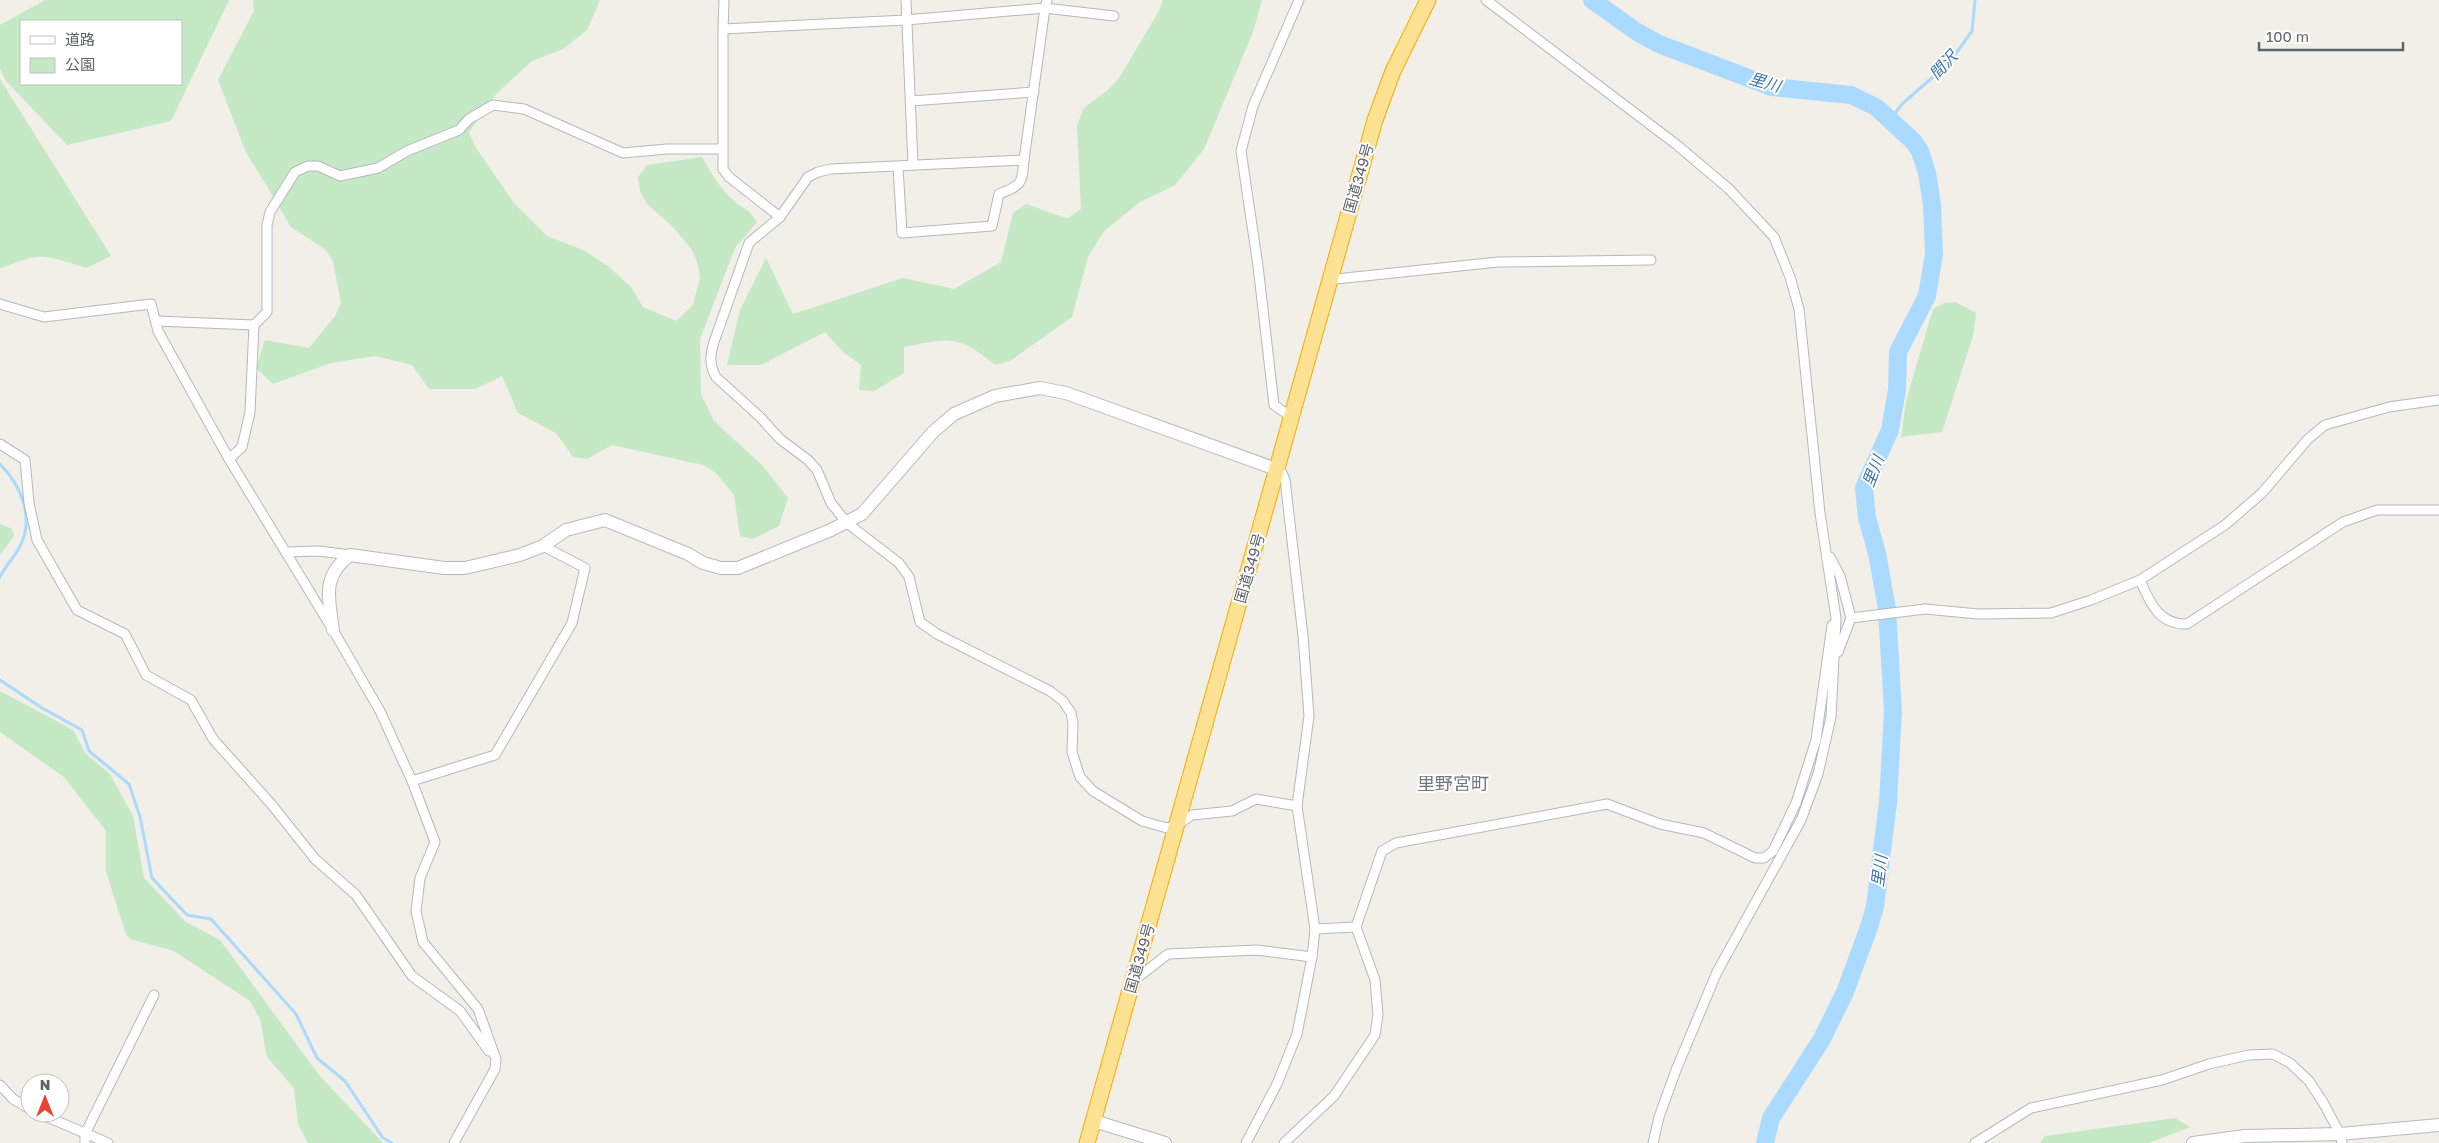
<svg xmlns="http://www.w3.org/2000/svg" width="2439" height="1143" viewBox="0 0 2439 1143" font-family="'Golos Text','Noto Sans JP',sans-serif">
  <rect width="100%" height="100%" fill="#f1efe8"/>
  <!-- green -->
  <g fill="#c5e8c5" fill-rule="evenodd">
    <path d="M45 0H229L171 121 67 145 6 81 0 68V25ZM21 21H181V84H21Z"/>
    <path d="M253 0H600L587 30 563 49 532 61 496 94 469 132 476 148 514 203 547 236 583 250 608 266 631 287 643 307 676 321 693 305 700 278 698 264 692 250 674 228 647 204 640 191 638 177 647 165 702 157C711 172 720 189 734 201 745 211 747 206 757 222L735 248 700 339 701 394 714 421 762 465 788 498 779 526 753 539 740 536 734 495 716 473 703 465 612 445 587 459 573 457 556 433 518 413 502 376 475 389H429L412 365 375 356 331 363 273 384 256 368 265 340 309 348 335 316 341 303 333 262 326 250 291 227 245 150 218 80 254 11Z"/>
    <path d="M1163 0H1262L1253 32 1204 149 1175 185 1140 202 1104 231 1088 257 1072 317 1010 361 995 365C958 334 949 338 904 347V373L874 391 859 390 861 365 843 352 825 332 761 365H727L740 310 766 258 793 314 903 278 954 289 1001 262 1013 213 1026 204C1041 208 1052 215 1068 218L1081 209 1077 125 1084 108 1109 89 1119 78 1159 11Z"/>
    <path d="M0 79 111 256 86 268C43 255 42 251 0 269Z"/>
    <path d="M1955 302 1976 313 1973 336 1942 432 1901 437 1906 401 1933 309 1944 303Z"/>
    <path d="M0 524 12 529 14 536 0 555Z"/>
    <path d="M0 691 73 730 86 754 110 774 133 816 144 878 186 922 220 940 319 1075 383 1143H308L298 1124 294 1088 267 1057 260 1019 250 1001 174 951 130 939 126 934 106 872V831L64 777 0 732Z"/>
    <path d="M2175 1118 2190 1127 2149 1143H2040L2045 1136Z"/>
  </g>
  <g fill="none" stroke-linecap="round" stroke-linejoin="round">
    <!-- stream -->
    <g stroke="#aadaff" stroke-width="3">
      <path d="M1891 119 1902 104 1949 63 1972 31 1975 0"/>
      <path d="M0 464C22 486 35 520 19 548 14 558 5 566 0 577"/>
      <path d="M0 680 42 708 82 730 89 751 129 784 140 817 152 878 187 915 211 919 296 1014 317 1058 345 1081 383 1138 392 1143"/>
    </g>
    <!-- river -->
    <path stroke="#aadaff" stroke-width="18" d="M1592 0 1637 32 1659 44 1772 87 1851 95 1876 107 1913 141 1920 151 1927 173 1932 204 1934 254 1927 296 1898 352 1897 390 1890 430 1864 488 1867 518 1877 553 1887 609 1893 711 1888 803 1875 906 1869 927 1845 992 1822 1039 1771 1118 1765 1143"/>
    <defs>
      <g id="street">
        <path d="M724 0 723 29 906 20 1045 8 1024 160 831 169 818 172 808 177 780 217 749 243 714 342C710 355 709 365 716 377L760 417 780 439 808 460 817 470 831 503 847 523 899 563 909 577 920 622 937 634 1050 691 1063 701 1071 713 1073 723 1072 752 1080 777 1093 791 1142 821 1167 828 1177 825 1192 815 1232 811 1256 799 1297 806"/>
        <path d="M906 0 913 165"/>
        <path d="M1047 0 1045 8 1114 16"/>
        <path d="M1486 0 1677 145 1729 189 1774 237 1790 277 1799 309 1820 513 1836 618 1831 717 1818 774 1801 820 1717 972 1676 1070 1659 1117 1653 1143"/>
        <path d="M723 29V169L729 177 780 217"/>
        <path d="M911 101 1034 92"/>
        <path d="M898 167 902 233 992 226 999 194C1022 185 1022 184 1024 160"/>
        <path d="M1330 276 1336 279 1498 262 1651 260"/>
        <path d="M0 304 44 317 151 304 158 331 229 459 333 630 380 711 412 781 435 842 420 878 418 895 416 911 423 942 478 1009 496 1059 495 1069 454 1143"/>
        <path d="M156 321 254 325"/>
        <path d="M1290 416 1274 405 1258 266 1241 151 1253 106 1299 0"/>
        <path d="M0 444 25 460 29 503 37 540 77 610 125 634 146 675 191 700 213 739 272 805 315 859 356 895 412 976 460 1011 489 1051"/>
        <path d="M229 459 242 447 250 412 254 325 267 312V225L270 212 295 172 308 166H318L340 176 378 168 407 151 459 130 469 119 493 105 524 109 623 153 667 149H722"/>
        <path d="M287 552 319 551 350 555"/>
        <path d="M1830 557 1840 576 1851 618 1838 652"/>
        <path d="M2140 580C2150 603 2159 625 2187 624L2343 522 2377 510H2439"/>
        <path d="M1851 618 1925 609 1978 614 2051 613 2091 600 2140 580 2225 525 2262 493 2308 439 2325 425 2389 407 2439 400"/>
        <path d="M412 781 495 755 572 623 585 568 543 546"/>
        <path d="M1315 929 1356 927 1382 851 1396 843 1607 804 1660 824 1704 833 1755 858H1764L1773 851 1796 803 1816 740 1832 625"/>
        <path d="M1132 982 1168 954 1257 950 1312 957"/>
        <path d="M0 1085 13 1099 30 1109"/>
        <path d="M38 1113 108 1143"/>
        <path d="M85 1143V1134L154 995"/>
        <path d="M1246 1143 1277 1084 1297 1034 1312 957 1315 929 1297 806 1309 716 1303 636 1285 480 1282 473 1276 469"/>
        <path d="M1284 1143 1334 1096 1375 1035 1378 1015 1375 980 1356 927"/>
        <path d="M1975 1143 2031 1108 2162 1080 2209 1064 2249 1055 2273 1054 2290 1063 2309 1081 2324 1104 2340 1134 2342 1143"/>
      </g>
      <g id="secondary">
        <path d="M333 630C329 598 321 577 350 555L444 568H465L520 555 543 546 566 530 605 520 688 554 703 563 721 568H738L831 530 862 514 933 432 954 414 995 396 1040 388 1066 393 1276 469"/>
        <path d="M1094 1121 1165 1143"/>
        <path d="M2193 1143 2245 1136 2340 1134 2439 1125"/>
      </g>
      <path id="highway" d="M1087 1143 1375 120 1393 71 1428 0"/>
    </defs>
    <!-- street casing -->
    <use href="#street" stroke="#b5b8bc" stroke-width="11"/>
    <!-- secondary casing -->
    <use href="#secondary" stroke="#b6babf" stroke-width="14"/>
    <!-- highway casing -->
    <use href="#highway" stroke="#f9ab00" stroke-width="17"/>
    <!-- street -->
    <use href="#street" stroke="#fff" stroke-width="9"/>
    <!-- secondary -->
    <use href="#secondary" stroke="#fff" stroke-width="12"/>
    <!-- highway -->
    <use href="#highway" stroke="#fde293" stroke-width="15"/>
  </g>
  <g text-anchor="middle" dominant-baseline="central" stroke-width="4" stroke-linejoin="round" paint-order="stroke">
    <!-- street labels -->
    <g font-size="15" fill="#5f6368" stroke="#fff">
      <text transform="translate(1358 178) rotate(-74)">国道349号</text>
      <text transform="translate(1249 568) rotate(-74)">国道349号</text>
      <text transform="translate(1139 958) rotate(-74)">国道349号</text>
    </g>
    <!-- water labels -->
    <g font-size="16" font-style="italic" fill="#4174aa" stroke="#fff">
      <text transform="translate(1943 65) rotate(-47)">間沢</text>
      <text transform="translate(1765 82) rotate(16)">里川</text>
      <text transform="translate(1873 471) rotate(-69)">里川</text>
      <text transform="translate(1879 871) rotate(-83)">里川</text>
    </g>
    <!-- quarter labels -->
    <g font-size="18" fill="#70757a" stroke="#fff">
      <text x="1453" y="783">里野宮町</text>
    </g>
  </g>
  <!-- legend -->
  <rect x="20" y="20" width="162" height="65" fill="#ffffff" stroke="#bfc1c3"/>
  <rect x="30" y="36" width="25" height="8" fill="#ffffff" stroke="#bfc1c3"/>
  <text x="65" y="45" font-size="15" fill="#5f6368">道路</text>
  <rect x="30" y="58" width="25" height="15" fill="#c5e8c5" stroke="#bfc1c3"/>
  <text x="65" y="70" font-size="15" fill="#5f6368">公園</text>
  <!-- north arrow -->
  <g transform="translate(45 1098)"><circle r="24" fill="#ffffff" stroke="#bfc1c3"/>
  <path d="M0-4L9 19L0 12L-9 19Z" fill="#ea4335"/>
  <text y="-8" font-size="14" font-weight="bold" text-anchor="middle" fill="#5f6368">N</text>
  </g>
  <!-- scale -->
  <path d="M2259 42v8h144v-8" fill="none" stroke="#5f6368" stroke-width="2.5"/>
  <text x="2266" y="42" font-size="15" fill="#5f6368" stroke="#ffffff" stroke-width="4" paint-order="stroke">100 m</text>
</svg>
